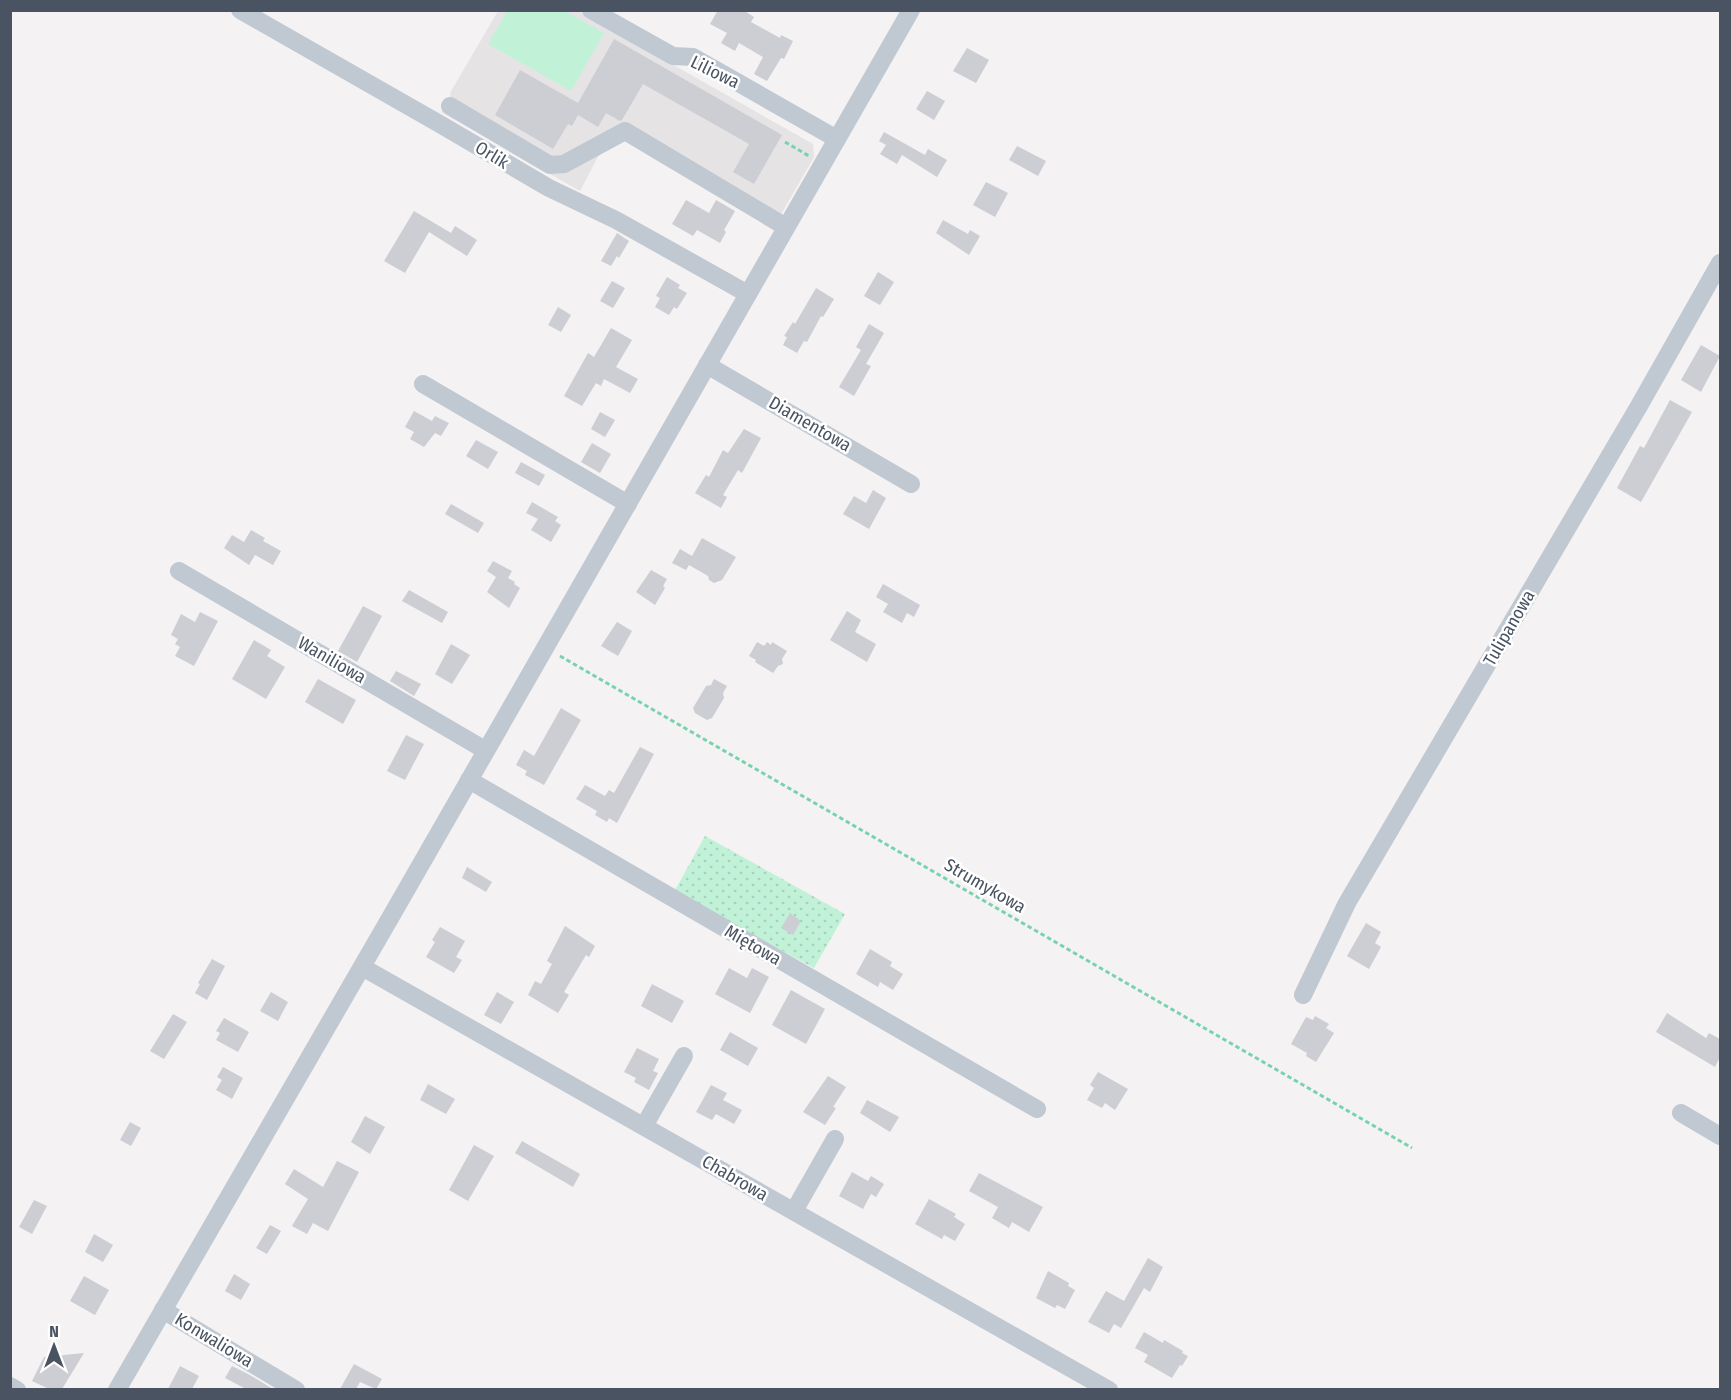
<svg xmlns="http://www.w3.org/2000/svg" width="1731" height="1400" viewBox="0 0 1731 1400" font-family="'Fira Sans Condensed',sans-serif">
  <defs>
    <pattern id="grass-dots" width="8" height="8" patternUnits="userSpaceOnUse" patternTransform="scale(1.5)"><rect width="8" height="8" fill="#c1f2d8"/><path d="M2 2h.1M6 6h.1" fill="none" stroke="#a7d1bc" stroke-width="1.8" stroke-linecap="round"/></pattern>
  </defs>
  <rect width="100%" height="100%" fill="#f4f2f2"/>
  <!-- education -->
  <path fill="#e5e3e4" d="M498 11H578L813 144 814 157 776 223 612 130 580 191 441 112 451 95 450 93Z"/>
  <!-- grass -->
  <path fill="url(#grass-dots)" d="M705 836 845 914 814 968 674 892Z"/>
  <!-- pitch -->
  <path fill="#c1f2d8" d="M507 11H565L604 33 571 91 488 44Z"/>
  <!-- building -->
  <g fill="#ccced4">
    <path d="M718 10H743L754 17 751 22 780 38 781 35 793 41 784 59 781 58 767 81 754 74 763 57 739 43 735 51 721 43 727 33 710 24Z"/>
    <path d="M614 39 782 135 754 184 733 172 749 144 643 84 622 120 620 121 606 113 598 127 578 115 572 126 568 124 553 149 495 115 520 70 578 103Z"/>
    <path d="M967 48 989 60 976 83 953 71Z"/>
    <path d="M927 91 945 101 934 120 916 109Z"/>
    <path d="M884 132 925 155 928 149 947 160 937 177 902 155 897 164 880 154 886 145 879 141Z"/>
    <path d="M1017 146 1046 161 1038 176 1009 160Z"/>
    <path d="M986 182 1008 193 995 217 973 205Z"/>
    <path d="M686 200 709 213 716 200 735 211 724 230 726 232 720 243 697 230 693 236 672 224Z"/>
    <path d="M414 211 451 233 455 226 477 240 467 256 429 232 405 273 384 261Z"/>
    <path d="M943 220 968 234 970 230 980 236 969 255 936 233Z"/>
    <path d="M617 233 629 241 619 258 617 256 611 266 601 261Z"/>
    <path d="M878 272 894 282 880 305 864 296Z"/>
    <path d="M667 277 680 285 678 288 687 293 677 309 674 307 669 315 655 307 660 298 656 296Z"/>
    <path d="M612 281 625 288 613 308 600 301Z"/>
    <path d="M816 288 834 299 823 317 821 316 807 342 804 341 797 353 783 345 787 337 784 336 793 322 795 324Z"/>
    <path d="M558 307 571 315 561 332 548 325Z"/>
    <path d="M869 324 884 333 866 364 871 366 854 396 839 387 861 350 856 347Z"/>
    <path d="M611 328 632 340 616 367 638 379 630 393 604 379 601 386 596 383 582 406 564 396 588 353 594 357Z"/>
    <path d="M1701 345 1720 356 1701 392 1681 380Z"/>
    <path d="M1670 400 1692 412 1641 502 1617 488 1640 446 1644 448Z"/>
    <path d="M414 411 432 421 435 416 449 423 441 436 435 433 424 447 410 439 414 432 405 427Z"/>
    <path d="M600 412 615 420 605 437 591 429Z"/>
    <path d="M744 429 761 438 742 473 738 470 723 495 727 497 721 508 695 493 706 475 709 477 723 450 728 453Z"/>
    <path d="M476 440 498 452 488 469 466 456Z"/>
    <path d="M592 443 611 454 600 473 581 462Z"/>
    <path d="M521 462 545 475 539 486 515 473Z"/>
    <path d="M873 490 886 498 869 529 843 514 854 496 866 503Z"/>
    <path d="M532 502 558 517 555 521 561 525 551 542 531 530 538 519 526 513Z"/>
    <path d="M451 504 484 523 478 533 445 514Z"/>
    <path d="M251 530 265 538 263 541 281 551 273 565 255 555 249 565 224 548 232 535 244 542Z"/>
    <path d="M702 538 736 557 722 580 714 583 709 580 708 576 689 565 686 570 672 563 680 549 692 556Z"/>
    <path d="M493 561 512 571 508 578 515 582 514 584 520 588 509 608 487 592 496 577 487 571Z"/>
    <path d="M651 570 667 579 663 586 665 588 655 605 636 592Z"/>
    <path d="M883 584 920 605 914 617 907 613 902 623 883 612 888 604 876 597Z"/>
    <path d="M409 590 448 612 442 623 402 601Z"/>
    <path d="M363 606 382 616 357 662 338 651Z"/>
    <path d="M847 611 861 620 855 632 876 644 867 662 830 640Z"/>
    <path d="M200 612 218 621 194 666 175 656 180 647 175 644 178 639 171 635 181 614 195 622Z"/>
    <path d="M617 622 632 631 618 656 601 646Z"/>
    <path d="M254 640 271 650 267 656 285 667 266 699 232 679Z"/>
    <path d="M757 642 764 646 767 642 771 645 772 642 787 651 782 659 783 664 778 666 773 673 755 662 756 660 749 656Z"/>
    <path d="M451 644 470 655 452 684 435 674Z"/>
    <path d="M396 671 421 684 414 696 390 681Z"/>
    <path d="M318 679 356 700 343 724 305 702Z"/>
    <path d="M714 679 727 686 723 693 724 698 712 718 707 720 695 713 693 708 706 686 711 685Z"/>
    <path d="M561 708 581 720 544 785 525 775 527 771 516 765 524 750 534 756Z"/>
    <path d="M406 735 424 744 405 780 387 771Z"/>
    <path d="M640 747 654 754 617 823 609 818 607 822 595 815 597 811 576 799 585 785 605 796 609 790 614 793Z"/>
    <path d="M467 867 492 882 486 892 462 878Z"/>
    <path d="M790 913 801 921 793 935 781 928Z"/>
    <path d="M1366 923 1381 932 1375 943 1381 947 1369 969 1347 956Z"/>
    <path d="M565 926 595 946 589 957 586 955 564 992 569 995 558 1013 528 995 535 981 541 984 552 964 547 961Z"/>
    <path d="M440 927 465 941 456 957 462 960 454 973 426 957 435 942 432 940Z"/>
    <path d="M870 949 892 962 890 966 903 974 893 990 880 982 878 987 856 974Z"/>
    <path d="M212 959 225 966 207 1000 195 993 200 984 198 983Z"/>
    <path d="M729 968 747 978 752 968 769 977 750 1013 715 994Z"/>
    <path d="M652 984 684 1001 672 1023 641 1006Z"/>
    <path d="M791 990 825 1009 806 1044 772 1025Z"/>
    <path d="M271 992 288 1002 278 1021 260 1011Z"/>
    <path d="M497 992 514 1002 501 1024 484 1015Z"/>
    <path d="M1667 1013 1706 1038 1709 1033 1720 1039V1057L1715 1067 1656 1032Z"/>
    <path d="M173 1014 187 1022 164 1059 150 1051Z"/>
    <path d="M1315 1016 1329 1024 1326 1028 1334 1033 1316 1062 1306 1056 1307 1053 1291 1044 1306 1017 1313 1020Z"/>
    <path d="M224 1018 249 1032 238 1052 216 1040 220 1033 216 1031Z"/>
    <path d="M730 1032 758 1048 748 1066 720 1050Z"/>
    <path d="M637 1048 659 1059 653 1071 658 1073 649 1090 634 1082 636 1078 624 1072Z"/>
    <path d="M223 1067 243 1078 232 1099 216 1090 222 1080 217 1077Z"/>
    <path d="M1098 1072 1128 1089 1115 1110 1105 1103 1102 1108 1087 1100 1094 1088 1090 1085Z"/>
    <path d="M828 1076 846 1087 833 1107 836 1108 825 1125 803 1112Z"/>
    <path d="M428 1084 455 1099 446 1114 420 1100Z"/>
    <path d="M711 1085 727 1093 723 1100 742 1110 734 1124 716 1114 712 1120 696 1112Z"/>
    <path d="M867 1100 899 1117 890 1132 860 1113Z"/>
    <path d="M365 1116 385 1127 370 1154 351 1142Z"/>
    <path d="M130 1122 141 1128 131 1146 120 1140Z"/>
    <path d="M522 1141 580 1174 573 1187 515 1153Z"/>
    <path d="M474 1145 494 1156 468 1201 449 1190Z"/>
    <path d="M337 1161 359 1172 328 1231 313 1223 307 1234 292 1226 308 1199 285 1184 294 1169 323 1187Z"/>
    <path d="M852 1172 868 1181 871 1176 884 1184 876 1197 871 1194 863 1209 839 1196Z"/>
    <path d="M979 1173 1043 1207 1029 1232 1012 1222 1009 1228 992 1218 998 1207 969 1191Z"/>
    <path d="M929 1199 956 1214 954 1217 965 1224 955 1241 944 1235 942 1239 915 1224Z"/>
    <path d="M34 1200 47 1206 32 1234 19 1227Z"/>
    <path d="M270 1225 281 1231 267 1254 256 1248Z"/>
    <path d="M94 1234 113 1245 103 1262 85 1252Z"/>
    <path d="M1148 1258 1163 1267 1150 1292 1144 1288 1121 1328 1114 1324 1109 1333 1088 1322 1106 1291 1124 1301Z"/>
    <path d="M1048 1271 1069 1283 1068 1286 1075 1290 1065 1309 1057 1305 1055 1308 1036 1298Z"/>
    <path d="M234 1274 250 1284 241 1300 225 1291Z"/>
    <path d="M84 1276 109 1290 95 1315 70 1301Z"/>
    <path d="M1144 1332 1163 1343 1164 1340 1183 1351 1182 1353 1188 1356 1182 1366 1180 1365 1172 1378 1144 1362 1148 1355 1135 1348Z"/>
    <path d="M84 1353 62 1389H49L32 1381 44 1357Z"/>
    <path d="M354 1364 382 1379 376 1389 360 1382 356 1389H340Z"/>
    <path d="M180 1366 199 1376 192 1389H168Z"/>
    <path d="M232 1366 248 1374 273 1389H246L225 1378Z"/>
  </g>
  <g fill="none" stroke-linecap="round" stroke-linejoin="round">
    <!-- path -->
    <g stroke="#77d2ae" stroke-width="3" stroke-dasharray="4.5 3" stroke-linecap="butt">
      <path d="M785 142 809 156"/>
      <path d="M560 656 1412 1148"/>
    </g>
    <!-- minor -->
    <g stroke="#c0c8d2" stroke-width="18">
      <path d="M240 10 438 123 549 188 616 220 748 294"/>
      <path d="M591 10 673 56 693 57 837 139"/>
      <path d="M450 106 550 165 564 164 625 131 786 227"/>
      <path d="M707 365 911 484"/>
      <path d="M423 384 628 504"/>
      <path d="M179 571 485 750"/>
      <path d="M469 780 1037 1109"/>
      <path d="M362 967 1109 1390"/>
      <path d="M1303 995 1347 903 1639 406 1720 263"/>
      <path d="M1681 1113 1720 1136"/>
      <path d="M644 1126 684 1056"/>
      <path d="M794 1211 835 1139"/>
      <path d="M163 1310 296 1390"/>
      <path d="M10 1386 17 1390"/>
      <path d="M117 1390 393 913 911 10"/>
    </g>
  </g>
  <g text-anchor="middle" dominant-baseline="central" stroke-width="5" stroke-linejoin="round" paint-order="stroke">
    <!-- street labels -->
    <g font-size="18" fill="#495361" stroke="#fff">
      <text transform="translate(715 72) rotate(26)">Liliowa</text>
      <text transform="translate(492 155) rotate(31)">Orlik</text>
      <text transform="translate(810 424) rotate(30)">Diamentowa</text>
      <text transform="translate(1509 628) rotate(-60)">Tulipanowa</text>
      <text transform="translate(332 660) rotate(30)">Waniliowa</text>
      <text transform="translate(985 886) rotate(30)">Strumykowa</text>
      <text transform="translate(753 945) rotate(30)">Miętowa</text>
      <text transform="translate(735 1178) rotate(30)">Chabrowa</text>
      <text transform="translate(214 1340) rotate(31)">Konwaliowa</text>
    </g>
  </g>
  <!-- border -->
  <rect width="1731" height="1400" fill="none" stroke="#495361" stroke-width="24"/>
  <!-- north arrow -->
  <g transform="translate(54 1346)" stroke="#ffffff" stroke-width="4.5" paint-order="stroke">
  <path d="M0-4.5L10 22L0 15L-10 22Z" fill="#495361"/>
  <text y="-9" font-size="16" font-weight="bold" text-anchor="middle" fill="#495361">N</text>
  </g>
</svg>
